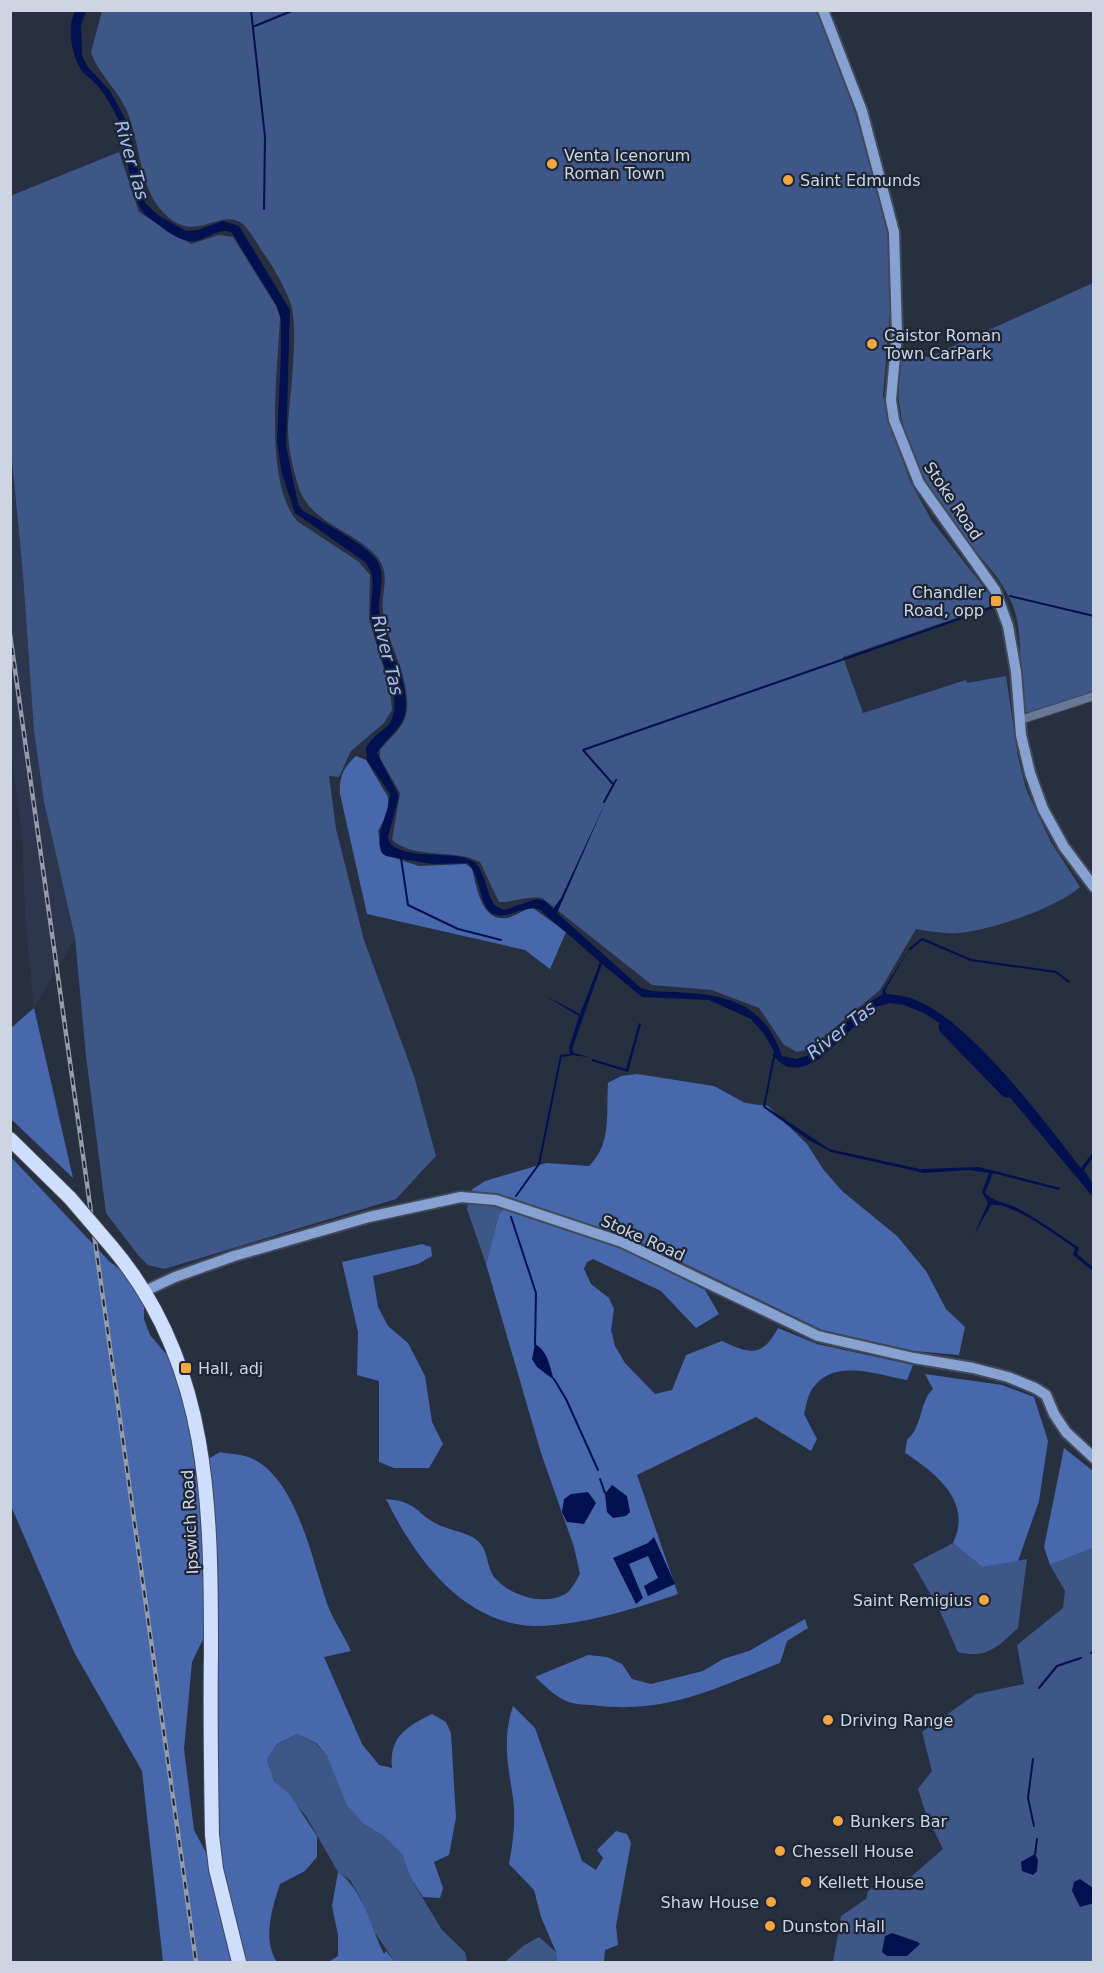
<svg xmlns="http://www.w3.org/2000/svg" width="1104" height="1973" viewBox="0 0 1104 1973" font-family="'DejaVu Sans',sans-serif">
  <rect width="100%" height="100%" fill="#272f40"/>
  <!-- built -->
  <path fill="#2c374e" d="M10 450 23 575 34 731 44 802 75 938 34 1008 25 915 22 833 10 747Z"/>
  <!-- green -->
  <g fill="#3e5688">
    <path d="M102 11H818L855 112 889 233 893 279 883 395 889 422 910 481 932 521 997 604 843 657 863 713 966 680 967 683 1006 676 1018 757 1026 789 1051 842 1080 887C1057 908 989 931 958 933 943 934 930 931 916 929L880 990 809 1049 797 1052 784 1045 759 1008 712 990 652 985 542 898C526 896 515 902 499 902L480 862C453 848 415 860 392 840L400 793 380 758V750C390 738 406 726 407 709 410 677 388 645 383 613 380 593 392 575 377 557 354 529 308 525 297 482 292 465 288 446 288 429 289 399 300 327 290 302 284 285 272 265 262 251 257 243 247 226 240 222 220 211 199 237 175 222 137 198 143 146 126 109 117 89 97 72 91 52Z"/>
    <path d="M119 152 139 212 191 244 219 235 233 237 276 306 280 317C278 369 263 481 297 521L359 562 370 575 369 619 390 689 392 710 384 723 351 751 339 777 329 776 336 829 364 940 414 1076 436 1156 396 1199 164 1269 148 1265 138 1255 106 1213 86 1056 75 938 44 802 34 731 23 575 11 450 10 196Z"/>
    <path d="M1093 283V692L1027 714C1014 677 1028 633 1009 597 995 569 971 549 953 525 915 475 891 418 900 356L929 357Z"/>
    <path d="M473 1201 500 1205 504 1209 499 1214 486 1264 467 1209 468 1203Z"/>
    <path d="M953 1543 982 1567 1027 1559 1018 1628C997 1647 988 1659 958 1652L938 1607 913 1564Z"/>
    <path d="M1093 1548V1962H833L841 1916 866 1899 869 1888 880 1890 897 1889 943 1849 926 1814 918 1789 932 1771 922 1732 976 1694 1024 1684 1017 1645 1063 1608 1065 1591 1050 1565Z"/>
    <path d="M297 1734 315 1743 327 1756 364 1824 385 1837 402 1854 410 1877 442 1930 465 1952 467 1962H395L369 1924 361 1899 350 1880 338 1872 306 1816 274 1781 267 1759 277 1744Z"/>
    <path d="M539 1937 556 1952 557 1962H505L523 1946Z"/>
  </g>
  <!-- forest -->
  <g fill="#4768ad">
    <path d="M356 756 366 760 388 797V812L378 831 383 854 419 866 466 864 472 869C477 887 481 922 507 918 516 916 523 909 533 908L566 932 550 969 525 950 367 914 340 794C339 777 343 768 356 756Z"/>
    <path d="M34 1008 73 1178 11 1119V1028Z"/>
    <path d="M637 1074 714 1086 745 1103 768 1106 807 1144 823 1169 842 1191 897 1236 926 1271 946 1309 965 1327 959 1355 914 1351 822 1330 625 1235 471 1190 485 1181 546 1163 589 1166C612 1144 606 1113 608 1083L621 1076Z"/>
    <path d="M10 1156 109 1261 128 1276 144 1300V1319L150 1335 172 1361 190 1421 202 1504 206 1633 192 1662 184 1749 194 1830 211 1862 235 1962H163L142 1771 74 1652 11 1506Z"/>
    <path d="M504 1209 519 1211 554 1226 622 1248 705 1290 719 1314 696 1328 661 1291 593 1259 587 1262 584 1269 591 1284 609 1298 614 1309 611 1330 615 1346 625 1363 655 1394 672 1390 686 1355 722 1341C750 1354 762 1358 778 1328L817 1344 913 1365 907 1380C876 1374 831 1357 811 1391 807 1398 806 1407 804 1414L817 1439 811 1451 756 1417 637 1475 678 1594C638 1608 564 1631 522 1625 457 1616 413 1554 386 1499 420 1502 415 1514 439 1525 450 1530 464 1532 474 1538 490 1548 485 1566 495 1578 510 1596 546 1607 567 1593 572 1589 577 1579 580 1574L574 1547 541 1453 486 1264 499 1214Z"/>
    <path d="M422 1244 431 1247 432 1256 418 1264 373 1276 378 1307 388 1326 408 1343 425 1376 432 1422 443 1444 429 1468H394L379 1462V1381L357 1375 358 1332 342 1262Z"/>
    <path d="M925 1374 1002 1385 1034 1397 1048 1441 1039 1501 1018 1561 982 1567 953 1543C973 1502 936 1473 905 1453L907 1440C923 1426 919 1402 933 1389Z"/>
    <path d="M1064 1448 1093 1471V1548L1050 1565 1044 1547Z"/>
    <path d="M220 1452C229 1454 242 1454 251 1458 296 1478 311 1556 325 1597 330 1616 343 1633 351 1651L324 1657 362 1744 379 1765 392 1768C389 1737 406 1727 432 1714L446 1722 451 1733 456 1818 449 1855 434 1862 443 1888 440 1898 423 1897 410 1877 402 1854 385 1837 364 1824 347 1805 327 1756 316 1743 297 1734 277 1744 267 1759 274 1781 290 1795 317 1836V1857L305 1871 280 1884C272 1908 262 1940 277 1962H243L218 1859 208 1459Z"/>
    <path d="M805 1619 808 1628 787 1641 780 1663C716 1688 670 1713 600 1706 587 1704 577 1706 564 1700 554 1695 544 1685 535 1677L588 1655 607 1657 622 1664 632 1679 651 1684 703 1671 723 1659 749 1651Z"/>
    <path d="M513 1706 535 1728 582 1861 596 1870 603 1858 597 1850 616 1831 627 1834 631 1843 616 1926 618 1945 605 1950 604 1962H557L556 1952 541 1917 534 1890 509 1864C513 1843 516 1820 513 1798 508 1765 502 1739 513 1706Z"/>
    <path d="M338 1872C363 1889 371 1928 384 1954L386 1951 395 1962H329L338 1956V1935L332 1906Z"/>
  </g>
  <!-- water -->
  <g fill="#011150">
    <path d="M75 11H86L81 25 82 55 87 66 110 91 129 126 145 203 158 215 186 231 198 230 223 221 239 226 290 310 286 446 298 504 302 510C319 520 369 546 378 562 387 579 376 598 380 616 386 645 411 683 405 713 402 730 384 739 377 753L399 796 388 837 390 844C412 863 466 847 478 866 486 878 487 893 494 905L504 910 536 899 545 901 553 909 561 898 606 801 557 913 641 988 651 991C709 994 760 991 782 1056L796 1059 810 1055 869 1002 883 994V990L911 946 885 990 886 994C895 995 904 995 913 999 969 1019 1044 1121 1081 1168L1093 1152V1157L1084 1170 1093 1184V1197L983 1065 944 1026 924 1013 904 1005 890 1003 876 1007 819 1059C803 1069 787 1073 775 1057L765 1106 829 1149 920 1169 979 1167 1060 1188 1059 1190 993 1173 985 1193C995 1203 1007 1202 1019 1209 1040 1221 1059 1234 1079 1248L1077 1254 1093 1267V1271L1073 1255 1075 1248C1057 1236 1013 1202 991 1205L974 1235 988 1203 982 1192 989 1173 968 1170 924 1173 831 1152 807 1139 763 1107 774 1051 764 1034 751 1019 709 1000 642 997 602 964 572 1049 574 1053 589 1057 570 1055 569 1048 579 1016 544 995 580 1014 600 962 539 909C520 904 496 930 484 903 479 890 478 874 468 863L432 864 386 856 382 853C373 836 390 812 390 794L367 760 366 748C378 725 397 733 394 698 388 675 373 637 371 616 369 596 379 579 365 562L295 513 282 474 277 441 281 353V320L277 306 232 233C218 225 204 244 189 241 174 239 161 226 149 218 128 203 128 147 118 119 112 106 103 91 93 81 88 76 83 74 80 68 71 52 67 27 75 11Z"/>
    <path d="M639 1023 641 1024 628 1072 592 1061V1059L626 1069Z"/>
    <path d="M535 1344C548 1351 550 1367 554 1380L537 1367 532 1359Z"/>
    <path d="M612 1485 627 1496 630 1512 626 1516 613 1518 607 1512 605 1494Z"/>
    <path d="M588 1492 596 1503 584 1524 567 1522 562 1512 564 1499 571 1494Z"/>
    <path d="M654 1537 675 1584 648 1596 644 1586 658 1578 648 1556 629 1564 643 1598 636 1604 613 1558 648 1543Z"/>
    <path d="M1035 1854 1038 1860 1037 1871 1033 1875 1022 1871 1021 1862Z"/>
    <path d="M1080 1879 1093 1888 1094 1903 1080 1907 1072 1891 1074 1882Z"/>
    <path d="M892 1933 918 1942 920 1944 907 1956H887L882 1952 885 1936Z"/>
  </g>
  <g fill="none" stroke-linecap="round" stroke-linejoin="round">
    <!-- stream -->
    <g stroke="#011150" stroke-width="2">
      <path d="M251 10 265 137 264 209"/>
      <path d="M255 26 294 10"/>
      <path d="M1010 596 1094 616"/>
      <path d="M612 783 583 750 996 606"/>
      <path d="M604 802 616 780"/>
      <path d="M401 858 408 905 458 929 501 940"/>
      <path d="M910 949 922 939 971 960 1056 972 1069 982"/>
      <path d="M516 1196 539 1164 561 1056 570 1055"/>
      <path d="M511 1217 536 1293 535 1345"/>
      <path d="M554 1379 566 1399 598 1470"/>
      <path d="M600 1479 605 1493"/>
      <path d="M1091 1653 1094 1652"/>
      <path d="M1039 1688 1057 1666 1081 1658"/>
      <path d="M1033 1759 1028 1798 1034 1826"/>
      <path d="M1035 1855 1037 1839"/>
    </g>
    <!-- river -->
    <path stroke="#011150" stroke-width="15" d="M946 1027 1007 1090"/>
    <defs>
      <path id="street" d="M1020 720 1094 696"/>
      <g id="secondary">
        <path d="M823 10 862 111 894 232 897 334 891 400 894 420 919 483 995 590 1008 626 1016 672 1021 735 1030 773 1043 809 1064 847 1094 887"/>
        <path d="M145 1291 175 1277 234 1256 369 1217 461 1197 496 1200 622 1242 818 1336 914 1358 973 1368 1008 1377 1035 1388 1046 1395 1054 1414 1066 1432 1094 1458"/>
      </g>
      <g id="highway">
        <path d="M10 1139 70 1198"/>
        <path d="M111 1246C211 1363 211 1508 211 1654 210 1714 211 1775 212 1835L216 1869 239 1962"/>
      </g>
    </defs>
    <!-- street casing -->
    <use href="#street" stroke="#424a5a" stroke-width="10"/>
    <!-- secondary casing -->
    <use href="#secondary" stroke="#424a5a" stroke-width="14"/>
    <!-- highway casing -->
    <use href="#highway" stroke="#424a5a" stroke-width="16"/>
    <!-- street -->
    <use href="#street" stroke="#687898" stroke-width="8"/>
    <!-- secondary -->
    <use href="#secondary" stroke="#88a1d3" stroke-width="10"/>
    <!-- highway -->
    <use href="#highway" stroke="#cedefd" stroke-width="14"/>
    <defs>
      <path id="rail" d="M10 634 196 1962"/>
    </defs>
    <!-- rail casing -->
    <use href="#rail" stroke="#959ba9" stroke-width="4.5"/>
    <!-- rail -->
    <use href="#rail" stroke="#1d2536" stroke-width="2" stroke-dasharray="7" stroke-linecap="butt"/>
    <defs>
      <path id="highway-bridge" d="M70 1198 111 1246"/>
    </defs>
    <!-- highway-bridge casing -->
    <use href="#highway-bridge" stroke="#424a5a" stroke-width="16" stroke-linecap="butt"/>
    <!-- highway-bridge -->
    <use href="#highway-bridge" stroke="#cedefd" stroke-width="14"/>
  </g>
  <!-- markers -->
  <g fill="#f1a640" stroke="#1d2536" stroke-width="2">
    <circle cx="552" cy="164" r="6"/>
    <circle cx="788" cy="180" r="6"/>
    <circle cx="872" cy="344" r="6"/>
    <rect x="990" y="595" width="12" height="12" rx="3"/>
    <rect x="180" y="1362" width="12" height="12" rx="3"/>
    <circle cx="984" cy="1600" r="6"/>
    <circle cx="828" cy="1720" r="6"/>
    <circle cx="838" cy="1821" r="6"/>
    <circle cx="780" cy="1851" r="6"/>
    <circle cx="806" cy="1882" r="6"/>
    <circle cx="771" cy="1902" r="6"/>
    <circle cx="770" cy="1926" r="6"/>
  </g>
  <g text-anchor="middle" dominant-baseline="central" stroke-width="4.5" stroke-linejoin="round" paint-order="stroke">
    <!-- poi labels -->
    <g font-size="16" fill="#cfd5e0" stroke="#1d2536" text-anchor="start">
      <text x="564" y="155">Venta Icenorum<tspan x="564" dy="18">Roman Town</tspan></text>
      <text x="800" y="180">Saint Edmunds</text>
      <text x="884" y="335">Caistor Roman<tspan x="884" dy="18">Town CarPark</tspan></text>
      <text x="984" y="592" text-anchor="end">Chandler<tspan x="984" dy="18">Road, opp</tspan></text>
      <text x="198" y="1368">Hall, adj</text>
      <text x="972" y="1600" text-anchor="end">Saint Remigius</text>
      <text x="840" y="1720">Driving Range</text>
      <text x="850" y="1821">Bunkers Bar</text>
      <text x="792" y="1851">Chessell House</text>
      <text x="818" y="1882">Kellett House</text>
      <text x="759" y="1902" text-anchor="end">Shaw House</text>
      <text x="782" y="1926">Dunston Hall</text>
    </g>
    <!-- street labels -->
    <g font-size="16" fill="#cfd5e0" stroke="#1d2536">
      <text transform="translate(953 501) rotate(56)">Stoke Road</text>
      <text transform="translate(643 1238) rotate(24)">Stoke Road</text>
      <text transform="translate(190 1522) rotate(-93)">Ipswich Road</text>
    </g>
    <!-- water labels -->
    <g font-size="18" font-style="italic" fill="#a2bff8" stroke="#1d2536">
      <text transform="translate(132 160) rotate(74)">River Tas</text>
      <text transform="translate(388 655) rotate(76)">River Tas</text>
      <text transform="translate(841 1030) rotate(-38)">River Tas</text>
    </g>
  </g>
  <!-- border -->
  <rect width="1104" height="1973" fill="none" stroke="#cfd5e0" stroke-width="24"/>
</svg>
